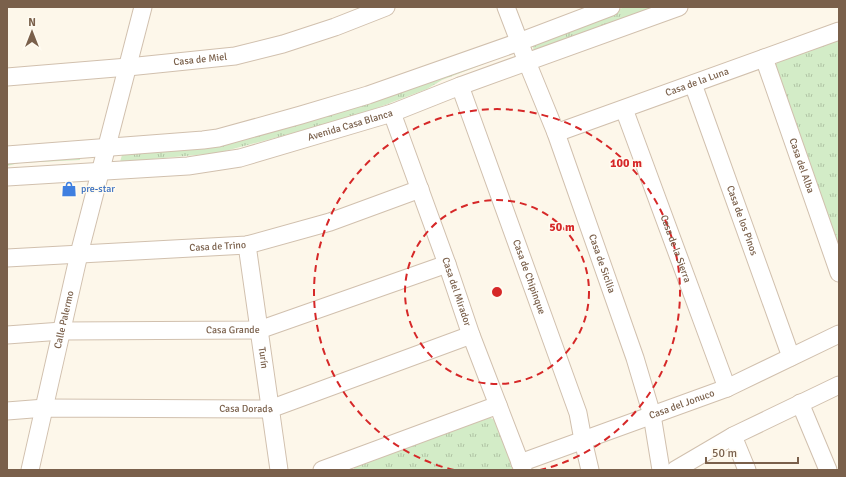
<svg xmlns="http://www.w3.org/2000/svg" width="846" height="477" viewBox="0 0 846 477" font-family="Signika,sans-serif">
  <defs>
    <pattern id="park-tufts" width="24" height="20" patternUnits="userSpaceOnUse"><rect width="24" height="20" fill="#d3ecc7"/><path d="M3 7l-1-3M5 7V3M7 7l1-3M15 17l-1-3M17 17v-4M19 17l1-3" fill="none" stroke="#b0c3a4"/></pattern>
  </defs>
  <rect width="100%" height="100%" fill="#fdf7ea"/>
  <!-- park -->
  <g fill="url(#park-tufts)">
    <path d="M624 7H655L534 51 532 44 591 23Z"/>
    <path d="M839 36V246L775 67 779 58Z"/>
    <path d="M482 59 484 64 442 80 427 89 353 117 218 153 120 162 123 151 206 144Z"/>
    <path d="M80 155V160L19 163 7 166V159Z"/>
    <path d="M485 416 496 420 515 470H354V464Z"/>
  </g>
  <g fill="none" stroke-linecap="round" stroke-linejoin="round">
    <defs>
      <g id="minor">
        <path id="s1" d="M506 7 527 62 556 133 635 358 652 415 661 470"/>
        <path id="s2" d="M764 58 839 273"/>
        <path id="s3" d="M7 77 128 67 235 56 283 44 335 27 386 7"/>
        <path id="s4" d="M693 84 791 357"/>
        <path id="s5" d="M460 86 578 413 583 440 590 470"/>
        <path id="s6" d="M624 109 727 388"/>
        <path id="s7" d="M392 113 447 264 471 335 523 470"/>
        <path id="s8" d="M556 133 839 31"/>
        <path d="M7 155 203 140 218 138 301 115 368 95 519 42 611 7"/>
        <path id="s9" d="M7 177 188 166 240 158 392 113 460 86 679 7"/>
        <path id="s10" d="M247 245 279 470"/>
        <path id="s11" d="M7 258 247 245 330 222 420 189"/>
        <path id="s12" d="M7 335 62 331 259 330 447 264"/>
        <path d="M800 403 828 470"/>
        <path id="s13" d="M7 411 45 408 270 409 471 335"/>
        <path d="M733 436 747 470"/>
        <path id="s14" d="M520 463 727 388 839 334"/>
        <path id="s15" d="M30 470 79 254 143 7"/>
        <path d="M322 470 498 405"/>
        <path d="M675 470 733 436 839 385"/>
      </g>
    </defs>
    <!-- minor casing -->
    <use href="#minor" stroke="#d1c0ae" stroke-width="19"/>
    <!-- minor -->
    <use href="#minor" stroke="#fff" stroke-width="17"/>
  </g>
  <!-- distance rings -->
  <g fill="none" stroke="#d62828" stroke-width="2" stroke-dasharray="7 5">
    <circle cx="497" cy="292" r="92"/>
    <path d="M454 470A183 183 0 1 1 540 470"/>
  </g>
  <!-- icons -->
  <defs>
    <symbol id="shop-bare" viewBox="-9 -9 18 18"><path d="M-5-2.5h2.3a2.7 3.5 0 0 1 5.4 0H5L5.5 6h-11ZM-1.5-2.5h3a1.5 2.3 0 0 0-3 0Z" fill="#3f7fe0" stroke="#fffbf1" stroke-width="2.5" paint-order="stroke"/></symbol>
  </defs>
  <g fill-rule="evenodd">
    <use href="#shop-bare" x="58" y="178" width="22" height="22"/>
  </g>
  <g text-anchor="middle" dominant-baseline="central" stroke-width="3" stroke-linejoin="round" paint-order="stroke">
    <!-- street labels -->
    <g font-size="10" fill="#7a604b" stroke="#fffbf1">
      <text stroke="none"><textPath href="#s3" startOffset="194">Casa de Miel</textPath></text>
      <text stroke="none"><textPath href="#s8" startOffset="150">Casa de la Luna</textPath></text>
      <text stroke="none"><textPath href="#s9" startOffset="349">Avenida Casa Blanca</textPath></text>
      <text stroke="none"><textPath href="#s2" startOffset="114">Casa del Alba</textPath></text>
      <text stroke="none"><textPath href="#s4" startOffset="145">Casa de los Pinos</textPath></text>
      <text stroke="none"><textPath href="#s11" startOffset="211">Casa de Trino</textPath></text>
      <text stroke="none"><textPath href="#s6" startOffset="149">Casa de la Sierra</textPath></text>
      <text stroke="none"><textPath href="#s1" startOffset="274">Casa de Sicilia</textPath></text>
      <text stroke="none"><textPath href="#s5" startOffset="203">Casa de Chipinque</textPath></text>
      <text stroke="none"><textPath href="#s7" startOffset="190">Casa del Mirador</textPath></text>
      <text stroke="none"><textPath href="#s15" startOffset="154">Calle Palermo</textPath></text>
      <text stroke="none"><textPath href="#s12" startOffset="226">Casa Grande</textPath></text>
      <text stroke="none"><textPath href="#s10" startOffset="114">Turín</textPath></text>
      <text stroke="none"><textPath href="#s14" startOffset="172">Casa del Jonuco</textPath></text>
      <text stroke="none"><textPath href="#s13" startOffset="239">Casa Dorada</textPath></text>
    </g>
    <!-- shop labels -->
    <g font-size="10" fill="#366cbe" stroke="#fffbf1" text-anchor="start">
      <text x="81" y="189">pre-star</text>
    </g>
  </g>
  <circle cx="497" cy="292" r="6" fill="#d62828" stroke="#fffbf1" stroke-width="2"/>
  <g font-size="12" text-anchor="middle" font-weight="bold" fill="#d62828" stroke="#fffbf1" stroke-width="3" stroke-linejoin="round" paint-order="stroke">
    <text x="626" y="167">100 m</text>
    <text x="562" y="231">50 m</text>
  </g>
  <!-- border -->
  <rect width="846" height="477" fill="none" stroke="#7a604b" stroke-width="16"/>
  <!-- north arrow -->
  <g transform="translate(32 32)" stroke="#fffbf1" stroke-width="3" paint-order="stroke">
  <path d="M0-3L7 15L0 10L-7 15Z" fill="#7a604b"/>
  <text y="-6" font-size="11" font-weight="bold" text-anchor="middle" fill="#7a604b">N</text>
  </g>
  <!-- scale -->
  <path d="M706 457v6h92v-6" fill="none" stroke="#7a604b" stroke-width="2"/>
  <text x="712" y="457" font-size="12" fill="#7a604b" stroke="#fffbf1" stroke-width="3" paint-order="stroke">50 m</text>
</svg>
